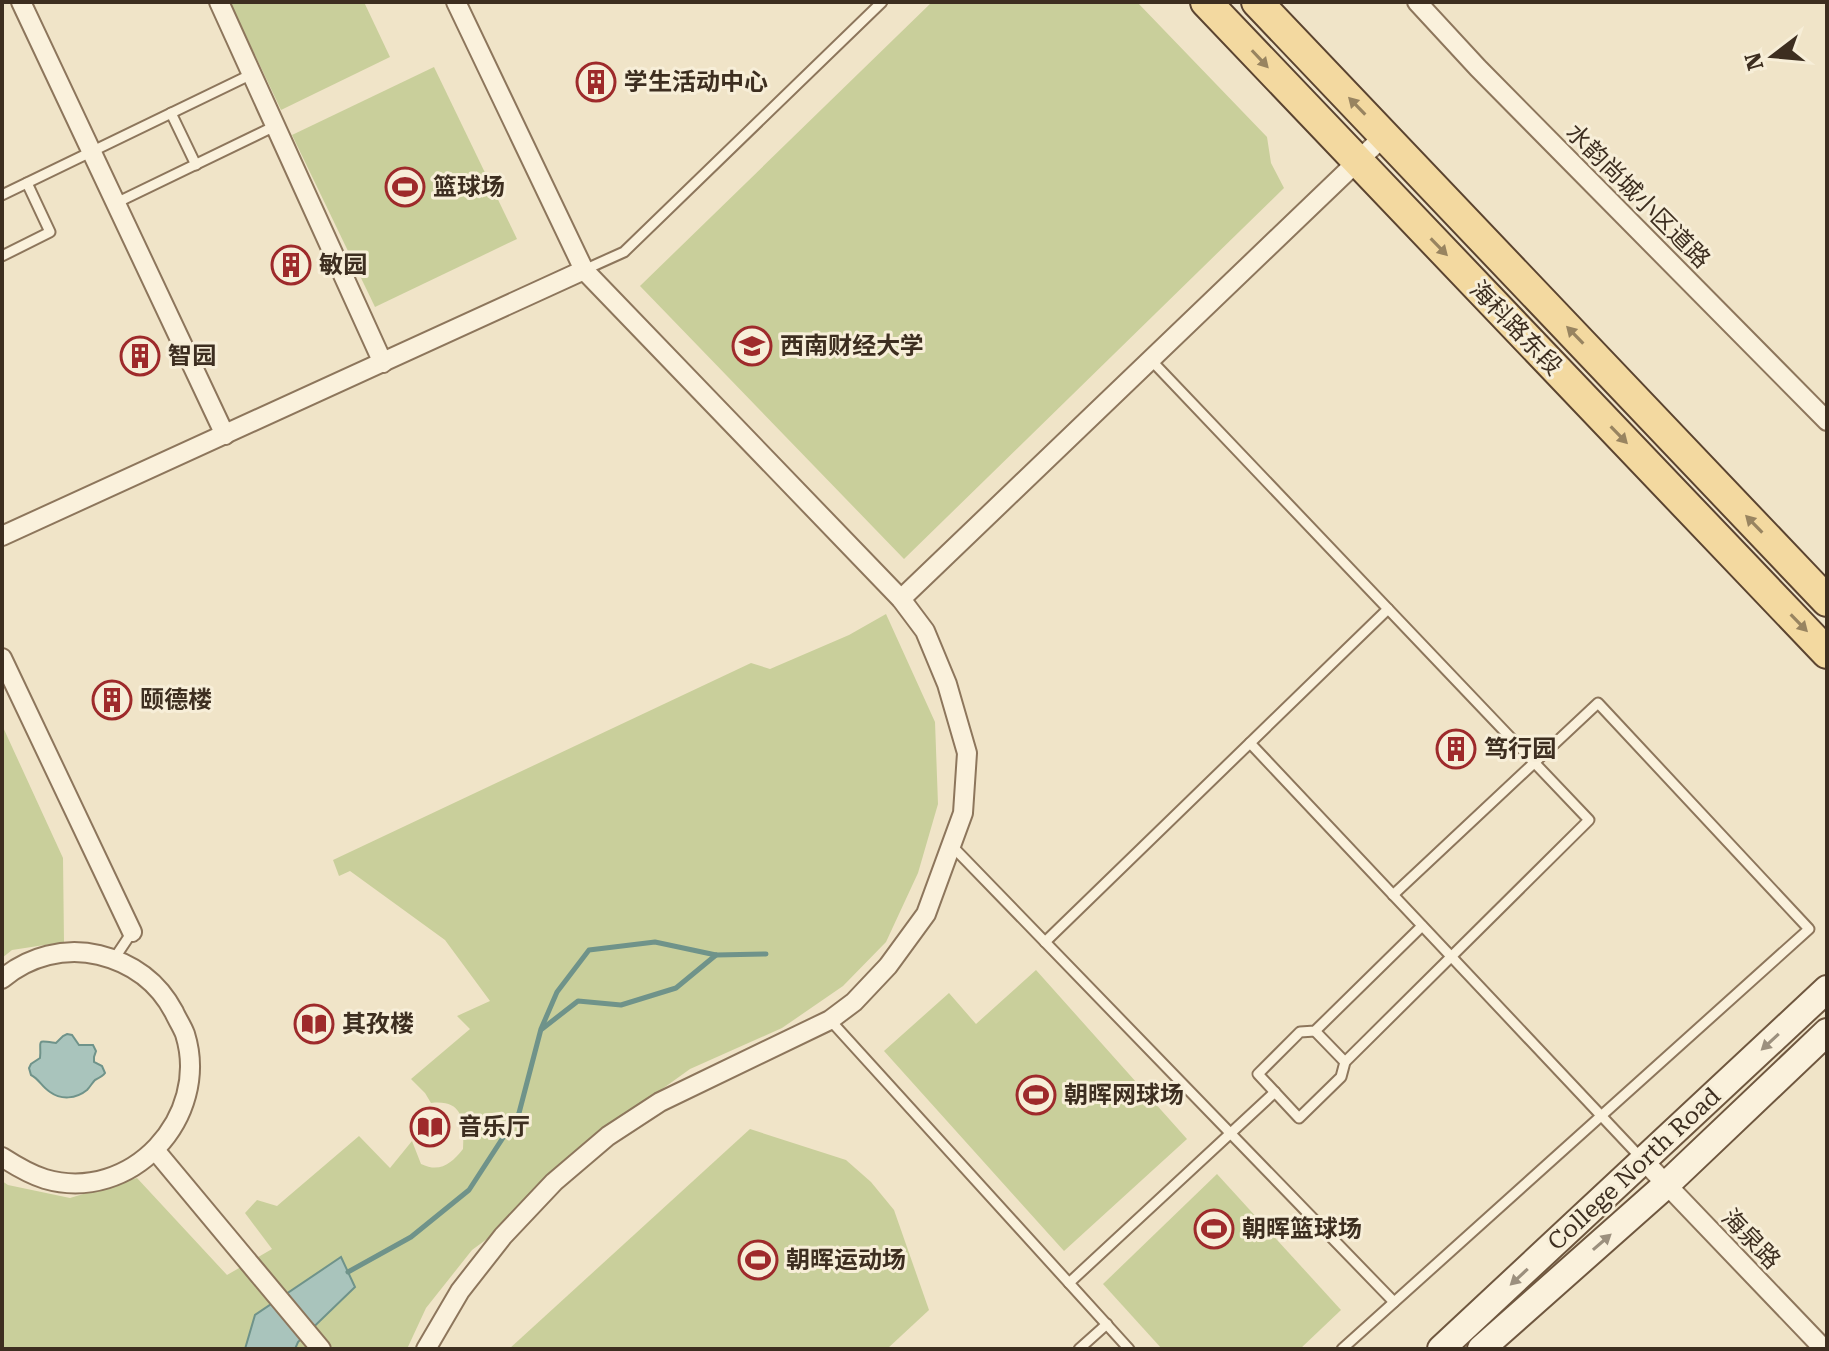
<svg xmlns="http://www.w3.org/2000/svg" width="1829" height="1351" viewBox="0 0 1829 1351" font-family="'Roboto Serif','Noto Sans SC',serif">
  <rect width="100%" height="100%" fill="#f0e4c8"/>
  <!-- green -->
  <g fill="#c9cf9b">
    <path d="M230 2H364L390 57 281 110Z"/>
    <path d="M932 2H1137L1267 137 1271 163 1284 188 904 559 640 286Z"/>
    <path d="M434 67 517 239 375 307 292 135Z"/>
    <path d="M886 614 935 722 938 804 918 873 886 942 843 986 782 1028 690 1069 580 1148 529 1208 472 1250 426 1308 407 1349H2V1181L8 1185 70 1198 137 1178 227 1275 272 1249 245 1213 257 1200 277 1206 359 1136 390 1168 412 1141 421 1164C440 1173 451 1164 463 1149 464 1123 465 1099 431 1103L425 1093 411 1079 470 1029 457 1016 490 1001 445 940 350 871 339 876 333 860 751 663 770 669 849 635Z"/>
    <path d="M2 725 63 858 64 942 12 950 2 958Z"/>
    <path d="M1036 970 1187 1139 1064 1251 884 1051 949 993 976 1024Z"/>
    <path d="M750 1129 846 1160 871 1182 894 1210 929 1310 887 1349H509Z"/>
    <path d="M1217 1174 1341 1310 1300 1349H1162L1103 1284Z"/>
  </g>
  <!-- water -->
  <g fill="#a9c4bc" stroke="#6f938a" stroke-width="2">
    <path d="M67 1034 72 1035 79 1045H93L96 1051 94 1057V1062L102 1066 105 1073C103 1076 99 1078 95 1080 92 1083 90 1087 87 1090 76 1099 61 1100 50 1092 42 1087 39 1079 31 1075L29 1068 31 1064 40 1058C42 1040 34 1040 56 1043L63 1036Z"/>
    <path d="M341 1257 355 1287 298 1342 295 1349H245L255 1315Z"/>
  </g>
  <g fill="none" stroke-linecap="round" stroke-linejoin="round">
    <!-- stream -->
    <g stroke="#6f938a" stroke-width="5">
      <path d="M542 1029 578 1001 621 1005 676 988 716 955"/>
      <path d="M348 1272 411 1237 469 1190 519 1113 541 1029 557 992 589 950 655 942 716 955 766 954"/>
    </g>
    <defs>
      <g id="service">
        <path d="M171 113 196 165"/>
        <path d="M2 195 252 74"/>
        <path d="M116 203 275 126"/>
        <path d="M2 256 50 232 27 183"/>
        <path d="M584 270 624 252 882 2"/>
        <path d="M1150 359 1589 820 1345 1062 1341 1077 1299 1118 1258 1074 1300 1032 1315 1031 1422 926"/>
        <path d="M1250 743 1642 1159"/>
        <path d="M952 846 1394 1302"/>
        <path d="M1045 942 1388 609"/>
        <path d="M114 959 132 932"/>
        <path d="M830 1020 1129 1349"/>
        <path d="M1315 1031 1345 1062"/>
        <path d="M1069 1283 1275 1092"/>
        <path d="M1079 1349 1107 1324"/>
        <path d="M1342 1349 1809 929 1598 703 1393 895"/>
      </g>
      <g id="minor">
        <path d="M21 2 225 435"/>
        <path d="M219 2 383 363"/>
        <path d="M1417 2 1478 68 1827 421"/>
        <path d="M2 536 584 270"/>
        <path d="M901 599 1385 135"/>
        <path d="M2 658 132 932"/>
        <path d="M2 979C29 956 65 947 99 955 132 963 158 982 174 1012 177 1019 182 1026 185 1034 211 1117 131 1204 45 1179 29 1174 16 1166 2 1157"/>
        <path d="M155 1150 321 1349"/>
        <path d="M1644 1161 1824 1349"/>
        <path d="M426 1349 460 1291 503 1236 554 1182 608 1136 660 1102 830 1020 854 1002 888 966 926 914 963 813 967 753 947 684 925 631 901 599 584 270 456 2"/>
      </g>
      <g id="secondary">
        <path d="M1441 1349 1827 989"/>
        <path d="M1481 1349 1666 1185 1827 1032"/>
      </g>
      <g id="primary">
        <path d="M1206 2 1827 653"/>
        <path d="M1257 2 1827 601"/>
      </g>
    </defs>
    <!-- service casing -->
    <use href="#service" stroke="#8d765c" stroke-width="13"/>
    <!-- minor casing -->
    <use href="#minor" stroke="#8d765c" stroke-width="22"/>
    <!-- secondary casing -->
    <use href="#secondary" stroke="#6f573f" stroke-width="30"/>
    <!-- primary casing -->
    <use href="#primary" stroke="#5b4430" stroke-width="34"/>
    <!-- service -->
    <use href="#service" stroke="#faf1dc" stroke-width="9"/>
    <!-- minor -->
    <use href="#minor" stroke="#faf1dc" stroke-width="18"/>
    <!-- secondary -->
    <use href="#secondary" stroke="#faf1dc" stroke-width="26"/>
    <!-- primary -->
    <use href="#primary" stroke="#f3d9a0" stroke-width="30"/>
  </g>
  <!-- one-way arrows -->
  <defs><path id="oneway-solid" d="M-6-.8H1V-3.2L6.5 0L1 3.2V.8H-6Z" transform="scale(2)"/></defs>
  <g fill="#988460">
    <use href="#oneway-solid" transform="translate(1260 59) rotate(47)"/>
    <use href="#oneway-solid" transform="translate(1357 106) rotate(-134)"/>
    <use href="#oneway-solid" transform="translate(1439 247) rotate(46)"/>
    <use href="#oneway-solid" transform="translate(1575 335) rotate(-134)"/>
    <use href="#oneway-solid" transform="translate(1619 435) rotate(46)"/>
    <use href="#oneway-solid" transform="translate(1754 524) rotate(-134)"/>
    <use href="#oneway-solid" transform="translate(1799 623) rotate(46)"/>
  </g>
  <g fill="#9c907e">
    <use href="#oneway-solid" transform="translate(1770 1042) rotate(137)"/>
    <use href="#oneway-solid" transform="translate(1602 1242) rotate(-41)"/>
    <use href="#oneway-solid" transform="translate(1519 1277) rotate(137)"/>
  </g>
  <!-- icons -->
  <defs>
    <symbol id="building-ring" viewBox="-11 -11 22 22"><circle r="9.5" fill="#f7eed8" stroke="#9e2a2b" stroke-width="1.5"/><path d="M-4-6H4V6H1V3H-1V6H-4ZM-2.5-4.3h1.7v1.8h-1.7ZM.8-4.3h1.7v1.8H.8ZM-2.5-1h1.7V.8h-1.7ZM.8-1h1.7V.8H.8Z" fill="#9e2a2b"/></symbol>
    <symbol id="stadium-ring" viewBox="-11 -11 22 22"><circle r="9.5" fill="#f7eed8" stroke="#9e2a2b" stroke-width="1.5"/><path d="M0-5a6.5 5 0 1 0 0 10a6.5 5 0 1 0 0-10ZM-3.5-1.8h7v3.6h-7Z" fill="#9e2a2b"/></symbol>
    <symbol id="university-ring" viewBox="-11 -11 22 22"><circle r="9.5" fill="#f7eed8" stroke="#9e2a2b" stroke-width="1.5"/><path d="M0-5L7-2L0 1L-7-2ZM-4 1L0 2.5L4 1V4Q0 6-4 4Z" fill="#9e2a2b"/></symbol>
    <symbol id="library-ring" viewBox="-11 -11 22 22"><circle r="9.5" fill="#f7eed8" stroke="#9e2a2b" stroke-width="1.5"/><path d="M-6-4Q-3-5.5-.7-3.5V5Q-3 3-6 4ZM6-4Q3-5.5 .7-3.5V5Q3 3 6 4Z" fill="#9e2a2b"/></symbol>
  </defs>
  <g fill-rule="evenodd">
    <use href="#building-ring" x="574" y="60" width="44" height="44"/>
    <use href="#stadium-ring" x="383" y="165" width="44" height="44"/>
    <use href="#building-ring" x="269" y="243" width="44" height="44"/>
    <use href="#university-ring" x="730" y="324" width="44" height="44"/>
    <use href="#building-ring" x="118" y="334" width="44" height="44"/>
    <use href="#building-ring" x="90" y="678" width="44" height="44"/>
    <use href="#building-ring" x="1434" y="727" width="44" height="44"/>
    <use href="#library-ring" x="292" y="1002" width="44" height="44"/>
    <use href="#stadium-ring" x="1014" y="1073" width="44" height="44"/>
    <use href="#library-ring" x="408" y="1105" width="44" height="44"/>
    <use href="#stadium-ring" x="1192" y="1207" width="44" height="44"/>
    <use href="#stadium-ring" x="736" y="1238" width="44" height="44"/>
  </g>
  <g text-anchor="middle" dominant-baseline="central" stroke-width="6" stroke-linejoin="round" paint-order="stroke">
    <!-- poi labels -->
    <g font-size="24" font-weight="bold" fill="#3d2e20" stroke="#f7eed8" text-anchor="start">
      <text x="624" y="82">学生活动中心</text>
      <text x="433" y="187">篮球场</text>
      <text x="319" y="265">敏园</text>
      <text x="780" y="346">西南财经大学</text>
      <text x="168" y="356">智园</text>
      <text x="140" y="700">颐德楼</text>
      <text x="1484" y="749">笃行园</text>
      <text x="342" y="1024">其孜楼</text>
      <text x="1064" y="1095">朝晖网球场</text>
      <text x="458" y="1127">音乐厅</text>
      <text x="1242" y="1229">朝晖篮球场</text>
      <text x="786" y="1260">朝晖运动场</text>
    </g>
    <!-- street labels -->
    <g font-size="24" fill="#3d2e20" stroke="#f7eed8">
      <text transform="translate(1638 196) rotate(45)">水韵尚城小区道路</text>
      <text transform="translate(1516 328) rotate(46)">海科路东段</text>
      <text transform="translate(1634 1169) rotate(-43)">College North Road</text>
      <text transform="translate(1751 1239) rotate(46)">海泉路</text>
    </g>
  </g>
  <!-- border -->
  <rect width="1829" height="1351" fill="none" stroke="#3d2e20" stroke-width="8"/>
  <!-- north arrow -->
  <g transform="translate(1773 56) rotate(254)" stroke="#f7eed8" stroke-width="6" paint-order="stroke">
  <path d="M0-6L14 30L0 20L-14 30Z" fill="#3d2e20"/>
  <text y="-12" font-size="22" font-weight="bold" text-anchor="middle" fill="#3d2e20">N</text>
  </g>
</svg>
